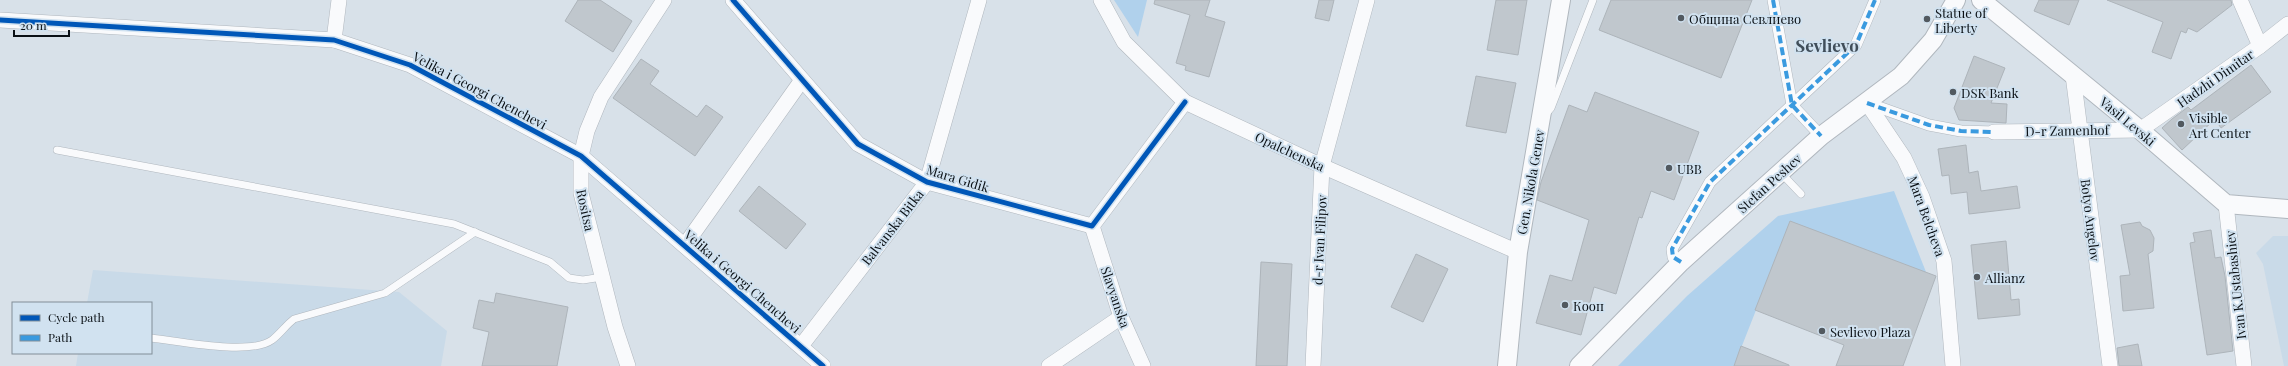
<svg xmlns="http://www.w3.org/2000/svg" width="2288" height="366" viewBox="0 0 2288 366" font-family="'Playfair Display',serif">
  <rect width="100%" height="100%" fill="#d8e1e9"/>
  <!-- built -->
  <g fill="#c9dae8">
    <path d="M2273 236H2288V366H2284L2263 264 2256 253Z"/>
    <path d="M93 270 399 292 447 331 441 366H76L78 353H151V303H87Z"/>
  </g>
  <!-- green -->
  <g fill="#b0d1ec">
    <path d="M1114 0H1147L1138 37Z"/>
    <path d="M1894 191 1926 272 1773 267 1734 366H1618L1687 296 1778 216Z"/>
  </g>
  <!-- building -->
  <g fill="#c0c7cd" stroke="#adb4ba">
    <path d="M578 0H600L632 21 613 52 565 21Z"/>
    <path d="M1155 0H1210L1205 16 1225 22 1209 77 1185 70 1186 66 1176 63 1190 15 1154 4Z"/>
    <path d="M1319 0H1334L1329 21 1315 18Z"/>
    <path d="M1496 0H1527L1518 55 1487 50Z"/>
    <path d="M1611 0H1752L1721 78 1599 30Z"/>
    <path d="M2039 0H2079L2069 25 2034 11Z"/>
    <path d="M2107 0H2231L2232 5 2197 32 2188 28 2186 33 2181 31 2171 59 2152 52 2163 22Z"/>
    <path d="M1974 56 2005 68 1991 103 2007 104 2006 123 1959 120 1954 108Z"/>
    <path d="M641 59 659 71 650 84 697 117 706 105 723 117 695 156 613 98Z"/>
    <path d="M2251 65 2271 92 2221 128 2215 119 2182 150 2162 128 2172 119 2188 107 2191 110Z"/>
    <path d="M1476 76 1516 83 1506 133 1466 126Z"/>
    <path d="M1595 92 1699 132 1674 200 1651 191 1642 218 1639 217 1616 294 1594 287 1581 335 1536 323 1550 275 1572 281 1589 220 1537 200 1541 182 1569 105 1587 112Z"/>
    <path d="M1966 145 1969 173 1978 171 1981 191 2017 186 2020 208 1969 214 1967 192 1951 194 1949 175 1942 176 1938 149Z"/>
    <path d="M759 186 806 224 786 249 739 211Z"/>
    <path d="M1790 221 1936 276 1903 366H1836L1844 345 1755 310Z"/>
    <path d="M2140 222 2142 226 2150 230 2154 238 2153 251 2148 254 2154 308 2123 311 2120 276 2130 275 2121 225Z"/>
    <path d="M2211 230 2215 258 2221 257 2225 276 2233 351 2207 355 2190 243 2195 242 2193 233Z"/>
    <path d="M2006 241 2011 300 2019 299 2020 315 1978 319 1971 245Z"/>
    <path d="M1416 254 1448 269 1423 322 1391 307Z"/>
    <path d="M1261 262 1292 264 1287 366H1256Z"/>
    <path d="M496 293 568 307 557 366H482L489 332 473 328 479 300 494 303Z"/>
    <path d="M2138 344 2142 366H2119L2117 348Z"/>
    <path d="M1741 346 1789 365V366H1734Z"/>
  </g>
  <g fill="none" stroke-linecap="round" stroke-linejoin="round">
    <defs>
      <g id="service">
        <path d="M1546 114 1551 108 1593 0"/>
        <path d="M57 150 454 224 550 262 569 278 583 280 602 277"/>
        <path d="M1781 173 1801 194"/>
        <path d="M151 338C179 341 250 356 272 340 280 334 286 325 294 319L385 293 475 232"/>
      </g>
      <g id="pedestrian">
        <path d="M1773 0 1792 105 1821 136"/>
        <path d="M1867 103 1929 125 1961 131 1994 132"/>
        <path d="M1681 262 1673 257 1672 249 1710 182 1856 45 1875 0"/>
      </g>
      <g id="minor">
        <path d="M733 0 858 144 927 182 1092 226 1185 102"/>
        <path d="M1101 0 1124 42 1185 102 1322 166 1518 252"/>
        <path d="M2240 0 2260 46"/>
        <path d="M0 20 334 40 410 65 581 156 823 366"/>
        <path d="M334 40 339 0"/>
        <path d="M2073 75 2110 366"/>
        <path d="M1867 103 1904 158 1922 197 1944 261 1953 366"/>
        <path d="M1994 132 2140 130 2260 46 2288 24"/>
        <path d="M2226 204 2244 366"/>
        <path d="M1092 226 1121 317 1143 366"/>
        <path d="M685 245 802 80"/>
        <path d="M801 346 927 182 979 0"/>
        <path d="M628 366 615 327 581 193V156L587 131 601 97 664 0"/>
        <path d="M1049 366 1121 317"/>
        <path d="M1313 366 1322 166 1367 0"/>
      </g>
      <g id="tertiary">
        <path d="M1981 0 2140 130 2226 204 2288 209"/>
        <path d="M1507 366 1518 252 1561 0"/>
        <path d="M1579 366 1681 262 1821 136 1901 76 1933 40 1956 0"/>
      </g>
    </defs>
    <!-- service casing -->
    <use href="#service" stroke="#b0b7be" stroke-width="8"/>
    <!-- pedestrian casing -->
    <use href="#pedestrian" stroke="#b0b7be" stroke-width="12"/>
    <!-- minor casing -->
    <use href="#minor" stroke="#b0b7be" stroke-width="16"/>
    <!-- tertiary casing -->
    <use href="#tertiary" stroke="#b0b7be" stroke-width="20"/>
    <!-- service -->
    <use href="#service" stroke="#f9fafc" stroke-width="7"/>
    <!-- pedestrian -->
    <use href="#pedestrian" stroke="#f9fafc" stroke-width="11"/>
    <!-- minor -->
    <use href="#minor" stroke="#f9fafc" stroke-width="15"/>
    <!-- tertiary -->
    <use href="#tertiary" stroke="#f9fafc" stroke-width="18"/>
    <!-- quiet -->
    <g stroke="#3a9adf" stroke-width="4" stroke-dasharray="8 4" stroke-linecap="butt">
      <path d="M1773 0 1792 105 1821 136"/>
      <path d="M1867 103 1929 125 1961 131 1994 132"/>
      <path d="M1681 262 1673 257 1672 249 1710 182 1856 45 1875 0"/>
    </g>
    <defs>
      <g id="cycleway">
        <path d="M733 0 858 144 927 182 1092 226 1185 102"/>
        <path d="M0 20 334 40 410 65 581 156 823 366"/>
      </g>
    </defs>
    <!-- cycleway casing -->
    <use href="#cycleway" stroke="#d1e2f0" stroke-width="8"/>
    <!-- cycleway -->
    <use href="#cycleway" stroke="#0057b8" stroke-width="5"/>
  </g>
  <!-- markers -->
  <g fill="#52595f" stroke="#d1e2f0" stroke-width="1.5">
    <circle cx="1681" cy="18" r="4"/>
    <circle cx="1927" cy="19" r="4"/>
    <circle cx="1953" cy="92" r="4"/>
    <circle cx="2181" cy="124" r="4"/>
    <circle cx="1669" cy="168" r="4"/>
    <circle cx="1977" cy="277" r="4"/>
    <circle cx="1565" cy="305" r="4"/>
    <circle cx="1822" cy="331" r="4"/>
  </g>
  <g text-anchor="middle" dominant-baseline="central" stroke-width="4" stroke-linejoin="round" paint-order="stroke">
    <!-- poi labels -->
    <g font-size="13" fill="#0a1015" stroke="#d1e2f0" text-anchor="start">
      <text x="1935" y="12">Statue of<tspan x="1935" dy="15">Liberty</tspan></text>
      <text x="1689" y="18">Община Севлиево</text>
      <text x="1961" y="92">DSK Bank</text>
      <text x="2189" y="117">Visible<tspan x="2189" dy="15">Art Center</tspan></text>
      <text x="1677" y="168">UBB</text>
      <text x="1985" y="277">Allianz</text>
      <text x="1573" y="305">Кооп</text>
      <text x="1830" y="331">Sevlievo Plaza</text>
    </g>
    <!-- street labels -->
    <g font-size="13" fill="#0a1015" stroke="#d1e2f0">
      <text transform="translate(2215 78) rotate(-35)">Hadzhi Dimitar</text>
      <text transform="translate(480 90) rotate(28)">Velika i Georgi Chenchevi</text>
      <text transform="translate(2128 121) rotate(40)">Vasil Levski</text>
      <text transform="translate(2067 130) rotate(-1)">D-r Zamenhof</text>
      <text transform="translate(1290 151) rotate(25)">Opalchenska</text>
      <text transform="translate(958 178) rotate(17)">Mara Gidik</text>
      <text transform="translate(1530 182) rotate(-80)">Gen. Nikola Genev</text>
      <text transform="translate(1769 183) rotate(-42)">Stefan Peshev</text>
      <text transform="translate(586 210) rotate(78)">Rositsa</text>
      <text transform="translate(1927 216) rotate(70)">Mara Belcheva</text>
      <text transform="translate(2091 220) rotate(83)">Botyo Angelov</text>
      <text transform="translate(892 227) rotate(-52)">Balvanska Bitka</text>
      <text transform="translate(1319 240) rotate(-87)">d-r Ivan Filipov</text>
      <text transform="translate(743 281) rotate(41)">Velika i Georgi Chenchevi</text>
      <text transform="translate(2235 285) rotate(-96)">Ivan K.Ustabashiev</text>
      <text transform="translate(1116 297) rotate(71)">Slavyanska</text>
    </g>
    <!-- district labels -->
    <g font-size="17" font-weight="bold" fill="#404e5a" stroke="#d1e2f0">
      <text x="1827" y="45">Sevlievo</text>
    </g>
  </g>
  <!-- legend -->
  <rect x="12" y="302" width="140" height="52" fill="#d1e2f0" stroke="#818e98"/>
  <rect x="20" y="315" width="20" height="6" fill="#0057b8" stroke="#818e98"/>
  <text x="48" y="322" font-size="12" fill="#0a1015">Cycle path</text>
  <rect x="20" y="335" width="20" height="6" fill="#3a9adf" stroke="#818e98"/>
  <text x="48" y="342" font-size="12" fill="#0a1015">Path</text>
  <!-- scale -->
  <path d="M14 30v6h55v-6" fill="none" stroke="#0a1015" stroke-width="2"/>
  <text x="20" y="30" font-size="12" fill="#0a1015" stroke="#d1e2f0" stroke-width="3" paint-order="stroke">20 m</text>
</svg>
